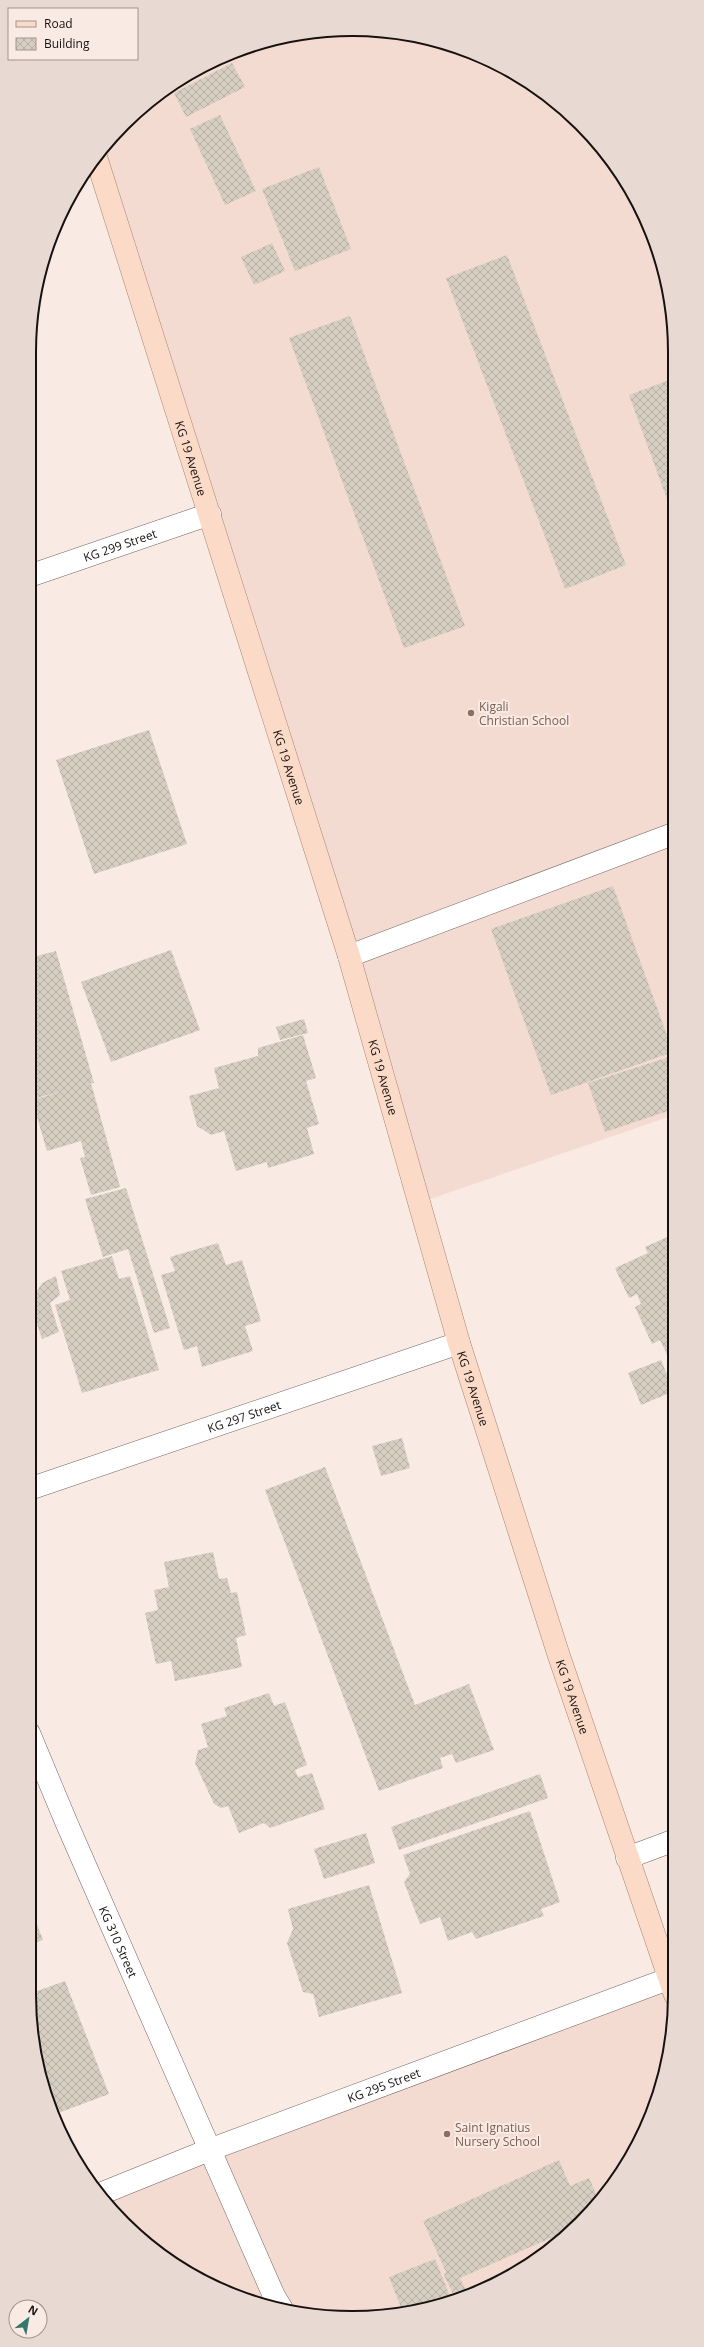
<svg xmlns="http://www.w3.org/2000/svg" width="704" height="2347" viewBox="0 0 704 2347" font-family="'Open Sans',sans-serif">
  <defs>
    <pattern id="building-cross-hatch" width="8" height="8" patternUnits="userSpaceOnUse"><rect width="8" height="8" fill="#d7cec2"/><path d="M0 0l8 8M0 8l8-8" fill="none" stroke="#b8b0a6"/></pattern>
  </defs>
  <rect width="100%" height="100%" fill="#faeae4"/>
  <!-- built -->
  <g fill="#f3dbd2">
    <path d="M352 29 415 35 513 72 581 124 642 209 672 310 674 1115 419 1203 98 155 123 124 172 84 228 54 289 35Z"/>
    <path d="M668 1979 675 1994 669 2058 650 2118 621 2174 548 2251 495 2285 436 2307 331 2317 268 2307 209 2285 156 2251 109 2208 103 2197Z"/>
  </g>
  <!-- building -->
  <g fill="url(#building-cross-hatch)">
    <path d="M283 37 254 52 252 47 256 45Z"/>
    <path d="M231 53 232 54 214 63V62Z"/>
    <path d="M232 63 245 87 186 117 174 93Z"/>
    <path d="M220 115 256 191 225 205 190 129Z"/>
    <path d="M319 167 351 249 295 271 262 189Z"/>
    <path d="M272 243 285 271 254 285 241 257Z"/>
    <path d="M507 255 626 565 565 589 446 278Z"/>
    <path d="M350 316 465 626 404 648 289 338Z"/>
    <path d="M672 379 673 513H672L629 395Z"/>
    <path d="M149 730 187 844 94 874 56 760Z"/>
    <path d="M613 886 673 1052 551 1095 491 929Z"/>
    <path d="M171 950 200 1030 111 1062 81 982Z"/>
    <path d="M56 951 94 1083H91L120 1187 91 1195 80 1158 85 1157 81 1141 47 1151 32 1100 64 1091 36 1098 29 1073V958Z"/>
    <path d="M304 1019 308 1033 280 1040 276 1027Z"/>
    <path d="M303 1035 316 1078 306 1081 319 1124 307 1128 314 1154 268 1168 267 1162 236 1171 224 1131 211 1135 197 1126 189 1096 219 1088 214 1068 258 1056V1048Z"/>
    <path d="M672 1056 674 1109 605 1132 588 1083Z"/>
    <path d="M126 1188 170 1328 154 1333 128 1249 103 1257 85 1199Z"/>
    <path d="M674 1234V1354L668 1357 660 1340 652 1344 635 1307 641 1304 637 1294 629 1298 615 1268 648 1253 645 1247Z"/>
    <path d="M218 1243 226 1265 242 1260 261 1321 245 1326 253 1351 202 1367 197 1346 184 1350 161 1275 175 1271 170 1257Z"/>
    <path d="M112 1256 119 1279 130 1276 159 1370 82 1393 55 1305 70 1300 61 1271Z"/>
    <path d="M56 1276 60 1295 50 1303 59 1332 42 1339 32 1309 36 1293 42 1283Z"/>
    <path d="M661 1360 674 1391 641 1405 628 1373Z"/>
    <path d="M402 1438 410 1468 381 1476 372 1446Z"/>
    <path d="M325 1467 415 1705 469 1684 494 1750 456 1763 452 1754 440 1758 443 1768 379 1791 265 1490Z"/>
    <path d="M213 1552 219 1579 227 1578 231 1593 237 1592 246 1635 236 1638 242 1667 175 1681 171 1661 156 1664 145 1613 158 1610 154 1590 169 1587 164 1562Z"/>
    <path d="M269 1693 274 1706 285 1702 307 1765 295 1770 298 1777 312 1773 325 1809 270 1828 264 1823 239 1833 228 1806 221 1808 214 1804 195 1763 198 1750 208 1747 201 1724 227 1716 224 1708Z"/>
    <path d="M540 1774 548 1798 399 1850 391 1827Z"/>
    <path d="M530 1811 560 1902 541 1909 544 1916 476 1939 472 1932 448 1941 440 1917 420 1924 404 1882 410 1874 403 1855Z"/>
    <path d="M366 1833 375 1863 324 1879 314 1849Z"/>
    <path d="M369 1885 402 1993 319 2017 313 1994 303 1992 287 1943 293 1929 288 1909Z"/>
    <path d="M29 1903 43 1940 29 1945Z"/>
    <path d="M65 1981 109 2094 53 2115 35 2058 29 1994Z"/>
    <path d="M559 2160 570 2186 589 2178 598 2198 569 2230 460 2278 468 2295 456 2300 444 2275 446 2272 423 2221Z"/>
    <path d="M435 2259 452 2301 436 2307 402 2310 389 2277Z"/>
  </g>
  <g fill="none" stroke-linecap="round" stroke-linejoin="round">
    <defs>
      <g id="minor">
        <path id="s1" d="M29 576 210 514"/>
        <path d="M349 956 673 834"/>
        <path id="s2" d="M29 1489 459 1343"/>
        <path id="s3" d="M29 1733 67 1824 274 2296 282 2309"/>
        <path d="M627 1858 675 1840"/>
        <path id="s4" d="M100 2194 209 2150 668 1979"/>
      </g>
      <g id="major">
        <path id="s5" d="M96 157 349 956 459 1343 559 1656 675 1995"/>
      </g>
    </defs>
    <!-- minor casing -->
    <use href="#minor" stroke="#746661" stroke-width="23"/>
    <!-- major casing -->
    <use href="#major" stroke="#a9856e" stroke-width="23"/>
    <!-- minor -->
    <use href="#minor" stroke="#fff" stroke-width="22"/>
    <!-- major -->
    <use href="#major" stroke="#fbdbc7" stroke-width="22"/>
  </g>
  <!-- markers -->
  <g fill="#8d6e63" stroke="#faeae4" stroke-width="1.5">
    <circle cx="471" cy="713" r="4"/>
    <circle cx="447" cy="2134" r="4"/>
  </g>
  <g text-anchor="middle" dominant-baseline="central" stroke-width="4" stroke-linejoin="round" paint-order="stroke">
    <!-- street labels -->
    <g font-size="12" fill="#171210" stroke="#faeae4">
      <text stroke="none"><textPath href="#s5" startOffset="316">KG 19 Avenue</textPath></text>
      <text stroke="none"><textPath href="#s1" startOffset="96">KG 299 Street</textPath></text>
      <text stroke="none"><textPath href="#s5" startOffset="640">KG 19 Avenue</textPath></text>
      <text stroke="none"><textPath href="#s5" startOffset="964">KG 19 Avenue</textPath></text>
      <text stroke="none"><textPath href="#s5" startOffset="1288">KG 19 Avenue</textPath></text>
      <text stroke="none"><textPath href="#s2" startOffset="227">KG 297 Street</textPath></text>
      <text stroke="none"><textPath href="#s5" startOffset="1612">KG 19 Avenue</textPath></text>
      <text stroke="none"><textPath href="#s3" startOffset="227">KG 310 Street</textPath></text>
      <text stroke="none"><textPath href="#s4" startOffset="304">KG 295 Street</textPath></text>
    </g>
    <!-- education labels -->
    <g font-size="12" fill="#785e54" stroke="#faeae4" text-anchor="start">
      <text x="479" y="706">Kigali<tspan x="479" dy="14">Christian School</tspan></text>
      <text x="455" y="2127">Saint Ignatius<tspan x="455" dy="14">Nursery School</tspan></text>
    </g>
  </g>
  <!-- crop -->
  <path d="M0 0H704V2347H0ZM352 36H352A316 316 0 0 1 668 352V1995A316 316 0 0 1 352 2311H352A316 316 0 0 1 36 1995V352A316 316 0 0 1 352 36Z" fill="#e8d9d3" fill-rule="evenodd"/>
  <path fill="none" stroke="#171210" stroke-width="2" d="M352 36H352A316 316 0 0 1 668 352V1995A316 316 0 0 1 352 2311H352A316 316 0 0 1 36 1995V352A316 316 0 0 1 352 36Z"/>
  <!-- legend -->
  <rect x="8" y="8" width="130" height="52" fill="#faeae4" stroke="#9f948f"/>
  <rect x="16" y="21" width="20" height="6" fill="#fbdbc7" stroke="#9f948f"/>
  <text x="44" y="28" font-size="12" fill="#171210">Road</text>
  <rect x="16" y="38" width="20" height="12" fill="url(#building-cross-hatch)" stroke="#9f948f"/>
  <text x="44" y="48" font-size="12" fill="#171210">Building</text>
  <!-- north arrow -->
  <g transform="translate(28 2319) rotate(31)"><circle r="19" fill="#faeae4" stroke="#9f948f"/>
  <path d="M0-3L7 15L0 10L-7 15Z" fill="#33786c"/>
  <text y="-6" font-size="11" font-weight="bold" text-anchor="middle" fill="#171210">N</text>
  </g>
</svg>
